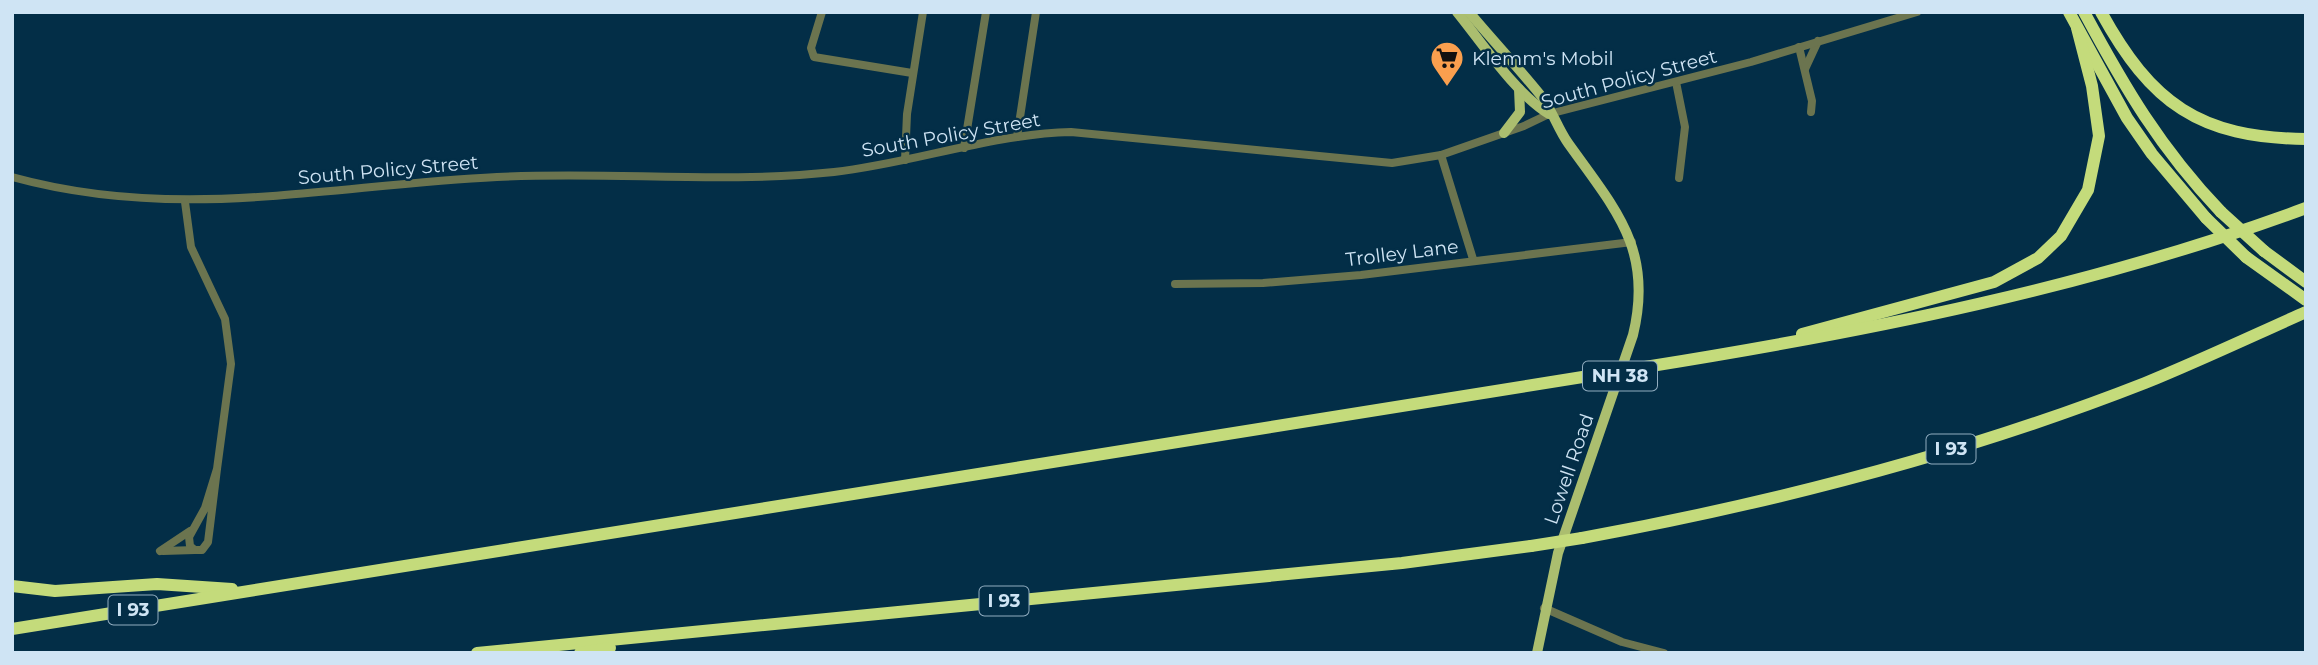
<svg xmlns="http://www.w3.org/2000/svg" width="2318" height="665" viewBox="0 0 2318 665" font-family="Montserrat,sans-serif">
  <rect width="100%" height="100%" fill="#032e47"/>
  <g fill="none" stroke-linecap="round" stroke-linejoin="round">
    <!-- minor -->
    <g stroke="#6b744f" stroke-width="8">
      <path d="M822 12 811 48 814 57 912 73"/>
      <path d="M1799 47 1812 101 1811 112"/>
      <path d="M1805 69 1818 41"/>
      <path d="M1676 82 1685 127 1679 178"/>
      <path d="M1017 137 1036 12"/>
      <path d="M964 148 986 12"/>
      <path d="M1441 155 1473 259"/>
      <path d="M905 160 907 114 923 12"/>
      <path d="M12 177C179 223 329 185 497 177 609 171 722 184 834 172 914 163 991 134 1071 132L1392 163 1441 155 1524 126 1549 114 1751 62 1917 12"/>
      <path d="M185 202 191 247 225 319 231 364 217 469 205 508 189 537 190 546 195 550H202L208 542 217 469"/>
      <path d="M1175 284 1263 283 1361 275 1632 242"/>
      <path d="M160 551 190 531"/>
      <path d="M163 551 195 550"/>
      <path d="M1544 608 1622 642 1664 653"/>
    </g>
    <!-- major -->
    <g stroke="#abbe6f" stroke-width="10">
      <path d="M1457 12C1483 44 1515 93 1549 114"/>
      <path d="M1469 12C1493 41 1519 68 1542 97 1552 110 1558 129 1568 143 1615 209 1654 249 1633 335L1558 553 1537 653"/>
      <path d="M1504 133 1520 112 1519 89"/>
    </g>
    <!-- highway -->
    <g stroke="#c4db7b" stroke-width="12">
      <path d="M2069 12 2127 118 2152 154 2206 218"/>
      <path d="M2084 12C2125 88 2160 148 2221 212"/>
      <path d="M2101 12C2151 103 2199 138 2306 139"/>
      <path d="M2264 251 2306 282"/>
      <path d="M2246 257 2306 300"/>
      <path d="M1802 334 1994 282 2038 258 2061 236 2088 190 2099 136 2092 86 2077 28"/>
      <path d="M1645 367C1870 331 2092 287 2306 208"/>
      <path d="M1582 538C1773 503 1964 454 2145 383 2199 361 2252 336 2306 312"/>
      <path d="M12 586 55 591 157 584 232 589"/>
      <path d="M12 629 1595 375"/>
      <path d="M477 653 1402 563 1531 546"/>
      <path d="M580 653 610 648"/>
    </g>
    <!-- highway-bridge -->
    <g stroke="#c4db7b" stroke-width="12">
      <path d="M2221 212 2264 251"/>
      <path d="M2206 218 2246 257"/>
      <path d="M1595 375 1645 367"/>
      <path d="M1531 546 1582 538"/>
    </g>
  </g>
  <!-- icons -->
  <defs>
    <symbol id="supermarket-pin" viewBox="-11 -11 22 30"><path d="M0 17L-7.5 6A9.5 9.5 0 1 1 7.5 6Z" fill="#fa9f4e" stroke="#032e47"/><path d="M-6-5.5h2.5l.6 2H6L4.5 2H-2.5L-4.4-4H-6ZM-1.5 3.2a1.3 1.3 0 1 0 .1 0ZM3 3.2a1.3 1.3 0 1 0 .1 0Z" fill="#111"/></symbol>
  </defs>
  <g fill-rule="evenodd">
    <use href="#supermarket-pin" x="1428" y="39" width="38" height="52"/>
  </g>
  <g text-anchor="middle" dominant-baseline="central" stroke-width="5" stroke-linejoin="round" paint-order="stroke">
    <!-- shield labels -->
    <g fill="#032e47" stroke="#92adc0" stroke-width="2">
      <rect x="1583" y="361.5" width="74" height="29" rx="5"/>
      <rect x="1926.5" y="434.5" width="49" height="29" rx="5"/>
      <rect x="979.5" y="586.5" width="49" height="29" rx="5"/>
      <rect x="108.5" y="595.5" width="49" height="29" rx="5"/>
    </g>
    <g font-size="18" font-weight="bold" fill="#cfe4f4">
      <text x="1620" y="376">NH 38</text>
      <text x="1951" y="449">I 93</text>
      <text x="1004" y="601">I 93</text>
      <text x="133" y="610">I 93</text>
    </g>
    <!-- poi labels -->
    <g font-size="19" fill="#cfe4f4" stroke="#032e47" text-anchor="start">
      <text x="1472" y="58">Klemm's Mobil</text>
    </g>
    <!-- street labels -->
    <g font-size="19" fill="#cfe4f4" stroke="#032e47">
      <text transform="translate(1629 79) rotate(-15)">South Policy Street</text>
      <text transform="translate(951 135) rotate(-10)">South Policy Street</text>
      <text transform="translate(388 170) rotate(-5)">South Policy Street</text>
      <text transform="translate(1402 253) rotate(-7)">Trolley Lane</text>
      <text transform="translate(1569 469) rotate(-71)">Lowell Road</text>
    </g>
  </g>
  <!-- border -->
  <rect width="2318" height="665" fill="none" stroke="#cfe4f4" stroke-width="28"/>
</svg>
